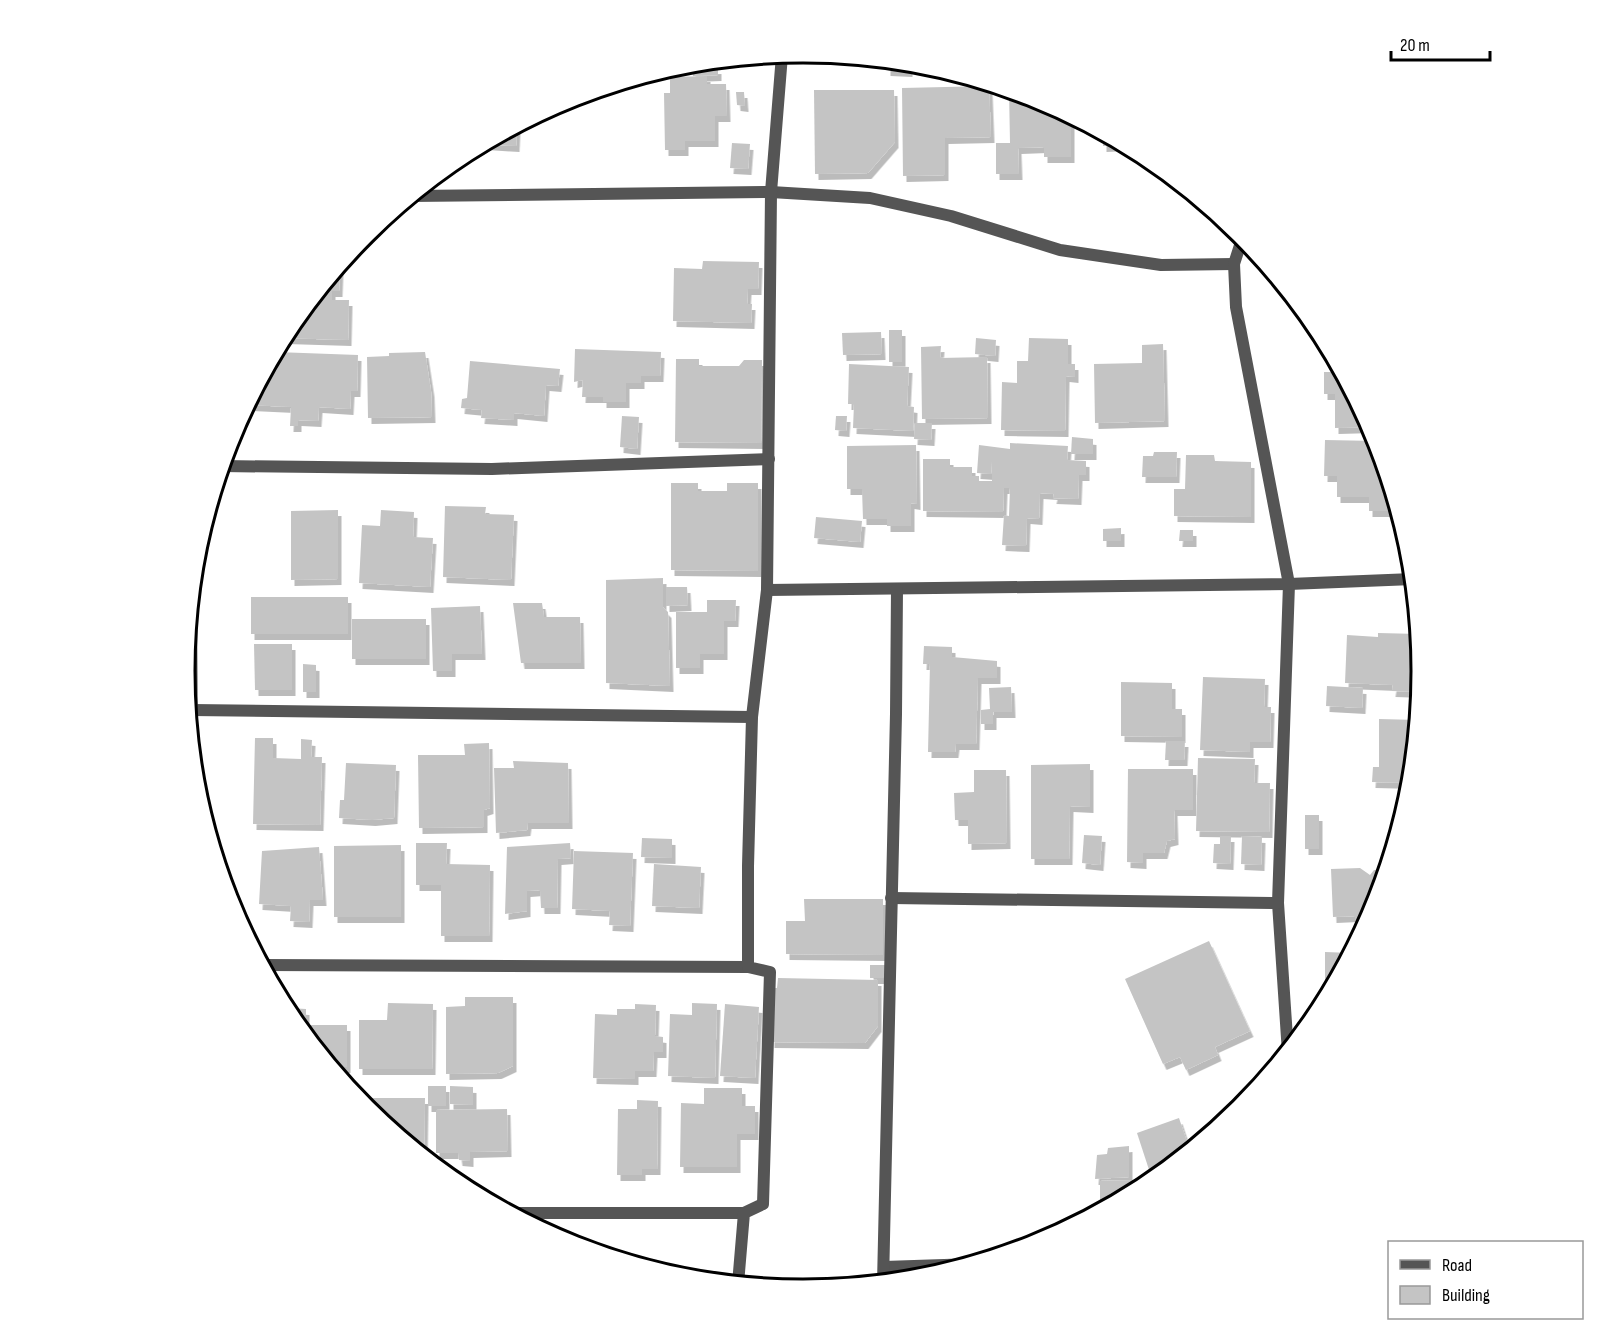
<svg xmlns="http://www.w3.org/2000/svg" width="1607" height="1343" viewBox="0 0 1607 1343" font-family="'Sofia Sans Condensed',sans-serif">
  <defs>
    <filter id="shadow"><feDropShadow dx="3.5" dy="6" stdDeviation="0" flood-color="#0004"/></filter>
  </defs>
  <rect width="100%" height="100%" fill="#fff"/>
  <!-- building -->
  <g fill="#c4c4c4" filter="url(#shadow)">
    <path d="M887 61 909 63V71L887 70Z"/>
    <path d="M718 68V75L693 76 692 69Z"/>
    <path d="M707 76V84H726L727 116H715V141H685V150H665L664 93H670V77Z"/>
    <path d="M989 86 991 137 945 138V175L903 176 902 88Z"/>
    <path d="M814 90H894L895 142 868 173 815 174Z"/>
    <path d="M1009 90 1041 100 1071 116V157H1044V147L1018 148 1019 174H996V143H1010Z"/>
    <path d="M736 92H744L745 106 737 105Z"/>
    <path d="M517 126 516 146 484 144Z"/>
    <path d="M1103 133 1126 145 1103 146Z"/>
    <path d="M732 143 750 144 748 169 730 168Z"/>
    <path d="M703 261 759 262 758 289H748L747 304H752L751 323 673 321 674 268 702 269Z"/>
    <path d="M340 266 339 291H332V300H349L348 340 283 338 289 327Z"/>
    <rect x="889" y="330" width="13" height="32"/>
    <path d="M881 332 882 354 843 355 842 333Z"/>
    <path d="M976 338 996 340 995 356 975 354Z"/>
    <path d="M1029 338 1068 339V364H1075V377L1066 376 1065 431 1001 430 1002 382 1017 383V361H1028Z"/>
    <path d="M1163 344 1165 421 1095 423 1094 364 1142 363V345Z"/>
    <path d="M941 346 940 358 987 357 988 418 922 419 921 347Z"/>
    <path d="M575 349 661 352 660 376H641V383H626V402H603V397H582L583 380 574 382Z"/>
    <path d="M276 352 358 355 357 391H351L350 409 319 407 318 421 298 420V426H290L291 407 248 405 258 385 261 384V380Z"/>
    <path d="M425 352 431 391 432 417 368 418 367 357 389 356V353Z"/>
    <path d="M676 359H699V366H739L744 360H762L761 443 675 442Z"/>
    <path d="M470 361 560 369 558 386 546 385 544 416 514 413V420L481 418 482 410 461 408 462 399 467 398Z"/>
    <path d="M849 364 909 367 907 406 914 407 913 431 853 428 854 404H848Z"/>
    <path d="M1324 372H1342L1371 427 1335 428V394H1324Z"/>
    <path d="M622 416 639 417 637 449 620 447Z"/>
    <path d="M836 416H847L846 431 835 430Z"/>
    <path d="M915 423H932L931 440 914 439Z"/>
    <path d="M1072 437 1093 439V454H1071Z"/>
    <path d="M1325 440 1377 441 1399 511H1369V497H1337V476H1324Z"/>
    <path d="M1010 443 1068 446 1067 460 1086 461V475H1079L1078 499 1053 498 1054 494 1040 493 1039 519 1027 518 1026 546 1002 545 1004 515 1009 516 1010 488H1004L1003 512 923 511V459H950V467H972V476H979V481H992V461L991 474 977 473 979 445 1010 449Z"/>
    <path d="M916 445 917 504 911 503V526H887V519H863L862 489H847V446Z"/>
    <path d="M1154 452H1177L1176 477H1142L1143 456H1153Z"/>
    <path d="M1186 455H1214L1215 461 1251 462V517L1174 516V489H1185Z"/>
    <path d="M671 483H698V491H727V483H758V571L671 570Z"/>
    <path d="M445 506 486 507 485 514 514 515 511 580 443 577Z"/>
    <path d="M338 510V579L291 580V511Z"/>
    <path d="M381 510 414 512 413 537 433 538 430 587 359 583 362 525 380 526Z"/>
    <path d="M816 517 862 521 860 542 814 538Z"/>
    <path d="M1121 528V541H1103V529Z"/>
    <path d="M1180 530H1193V541H1179Z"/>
    <path d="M663 578V607L668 612 670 686 606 683V580Z"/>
    <path d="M666 587H687L688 605 666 606Z"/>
    <rect x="251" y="597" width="97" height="37"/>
    <path d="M707 600H736L735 621H724V654H700V668H676V612H707Z"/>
    <path d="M513 603H542L544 617H580L581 663H521Z"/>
    <path d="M480 606 482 654H452V671H433L431 608Z"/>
    <rect x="352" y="619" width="74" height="40"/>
    <path d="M1378 633 1419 634 1422 672 1421 692 1392 691 1393 685 1345 683 1347 635 1378 637Z"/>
    <path d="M254 644H292V690H255Z"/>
    <path d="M924 646 952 647V657L997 661V678H978L976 744H956L955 752H928L930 664H923Z"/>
    <path d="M303 664 316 665V692H303Z"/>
    <path d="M1203 677 1265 679 1264 707H1271L1270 742H1250V752L1200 750Z"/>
    <path d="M1121 682 1172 683V709H1182V737L1121 736Z"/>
    <path d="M1327 686 1363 688 1362 708 1326 706Z"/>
    <path d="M1011 687 1012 712H993V724H981V710L990 709 989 688Z"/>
    <path d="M1379 719 1418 720 1411 783 1372 782 1373 767H1379Z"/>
    <path d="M255 738H273V758L301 759V739L312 740 311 757H322L320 825 253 824Z"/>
    <path d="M1166 741H1185L1184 760H1165Z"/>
    <path d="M489 743 490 808 484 810V827L419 828 418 755H465L464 744Z"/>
    <path d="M1198 758 1255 759 1254 783H1270L1269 832 1196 831Z"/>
    <path d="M513 761 568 763 569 823H528L527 830 496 833 494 768H514Z"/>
    <path d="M346 763 396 765 394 818 372 820 339 818 340 800H344Z"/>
    <path d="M1090 764V807L1070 806 1069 859H1031V765Z"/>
    <path d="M1128 769H1193V810H1174L1175 839 1167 841 1164 853H1143V863L1127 862Z"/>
    <path d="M974 770H1006L1007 843 968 844V820H955L954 793 974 792Z"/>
    <rect x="1305" y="815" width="14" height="34"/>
    <path d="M1084 835 1102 836 1100 865 1082 863Z"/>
    <path d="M1220 836H1231L1230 864 1213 863 1214 844H1220Z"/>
    <path d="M1242 836 1262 837 1261 865 1241 864Z"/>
    <path d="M642 838 672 839V858L641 857Z"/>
    <path d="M416 843H447L446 864 490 865 489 936H441V885H416Z"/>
    <path d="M570 843 571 858 558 859 557 908H541L540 890 527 891V911L505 914 507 847Z"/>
    <path d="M401 845V917H334V846Z"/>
    <path d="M319 847 323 900H310L309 922 290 921 291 906 259 904 262 851Z"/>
    <path d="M574 851 633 853 630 926 609 925 610 911 572 909Z"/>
    <path d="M654 864 701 867 699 908 652 906Z"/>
    <path d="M1360 868 1370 875 1374 870 1387 869 1375 909 1365 928 1355 929V916L1333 917 1331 869Z"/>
    <path d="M804 899H883V955L786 954V921H805Z"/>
    <path d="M1209 941 1250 1031 1215 1047 1218 1055 1186 1070 1180 1057 1163 1064 1125 979Z"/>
    <path d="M1325 952 1352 953 1325 1003Z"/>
    <rect x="870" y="965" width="16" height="13"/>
    <path d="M778 978 878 980V1026L865 1043 771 1042V988H777Z"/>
    <path d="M465 997H513V1066L498 1073 446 1074V1007L465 1006Z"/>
    <path d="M388 1003 433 1004 432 1069H359V1020H387Z"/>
    <path d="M692 1003 717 1004 715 1078 668 1076 670 1014 692 1015Z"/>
    <path d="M635 1004 656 1005 655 1036 663 1037V1052H654L653 1071H635V1079L593 1078 595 1014 617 1015V1009H635Z"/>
    <path d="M725 1004 759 1007 755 1078 720 1076Z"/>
    <path d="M289 1008 306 1009V1025H347V1067H331L289 1016Z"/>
    <rect x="428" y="1086" width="18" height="20"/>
    <path d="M450 1086 473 1087V1105L450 1104Z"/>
    <path d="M704 1088H742V1106H755V1134H737V1167H680L681 1103 704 1104Z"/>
    <path d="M359 1098H425L424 1157 366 1109 359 1101Z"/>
    <path d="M637 1100 658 1101 657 1169H642V1175H617L618 1109H637Z"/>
    <path d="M507 1109 508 1151 470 1152V1161L459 1160 458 1153H436V1110Z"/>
    <path d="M1179 1118 1190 1151 1153 1182 1137 1133Z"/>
    <path d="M1129 1146V1177L1095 1179 1097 1155 1107 1154 1108 1148Z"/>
    <path d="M1139 1180 1140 1190 1115 1204H1100V1181Z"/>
  </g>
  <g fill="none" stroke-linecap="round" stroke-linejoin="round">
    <!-- minor -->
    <g stroke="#555" stroke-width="12">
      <path d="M411 196 771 192 870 198 951 216 1060 250 1161 265 1234 264"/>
      <path d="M1243 236 1234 264 1236 307 1289 584 1278 903 1288 1053"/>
      <path d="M222 466 492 469 769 459"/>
      <path d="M767 590 1289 584 1413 579"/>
      <path d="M192 710 752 717"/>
      <path d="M891 898 1278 903"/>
      <path d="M262 965 748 967"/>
      <path d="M509 1213H744"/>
      <path d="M884 1267 974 1264"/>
      <path d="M883 1283 896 714 897 589"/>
      <path d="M738 1284 744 1213 763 1204 770 972 748 967V866L752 717 767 590 771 192 782 55"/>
    </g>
    <!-- tertiary -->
    <path stroke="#555" stroke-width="12" d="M191 606 192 745"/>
  </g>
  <!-- crop -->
  <path d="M0 0H1607V1343H0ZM195 671a608 608 0 1 1 1216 0a608 608 0 1 1-1216 0Z" fill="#fff" fill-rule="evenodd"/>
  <path fill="none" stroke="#000" stroke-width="3" d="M195 671a608 608 0 1 1 1216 0a608 608 0 1 1-1216 0Z"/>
  <!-- legend -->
  <rect x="1388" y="1241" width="195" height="78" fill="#ffffff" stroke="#999999" stroke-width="1.5"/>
  <rect x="1400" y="1260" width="30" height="9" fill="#555555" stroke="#999999" stroke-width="1.5"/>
  <text x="1442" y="1271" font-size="18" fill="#000000">Road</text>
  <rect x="1400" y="1286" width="30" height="18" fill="#c4c4c4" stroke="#999999" stroke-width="1.5"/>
  <text x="1442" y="1301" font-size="18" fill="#000000">Building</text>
  <!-- scale -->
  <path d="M1391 51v9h99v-9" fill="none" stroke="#000000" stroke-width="3"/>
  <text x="1400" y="51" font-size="18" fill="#000000" stroke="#ffffff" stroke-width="4.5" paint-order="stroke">20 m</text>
</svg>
